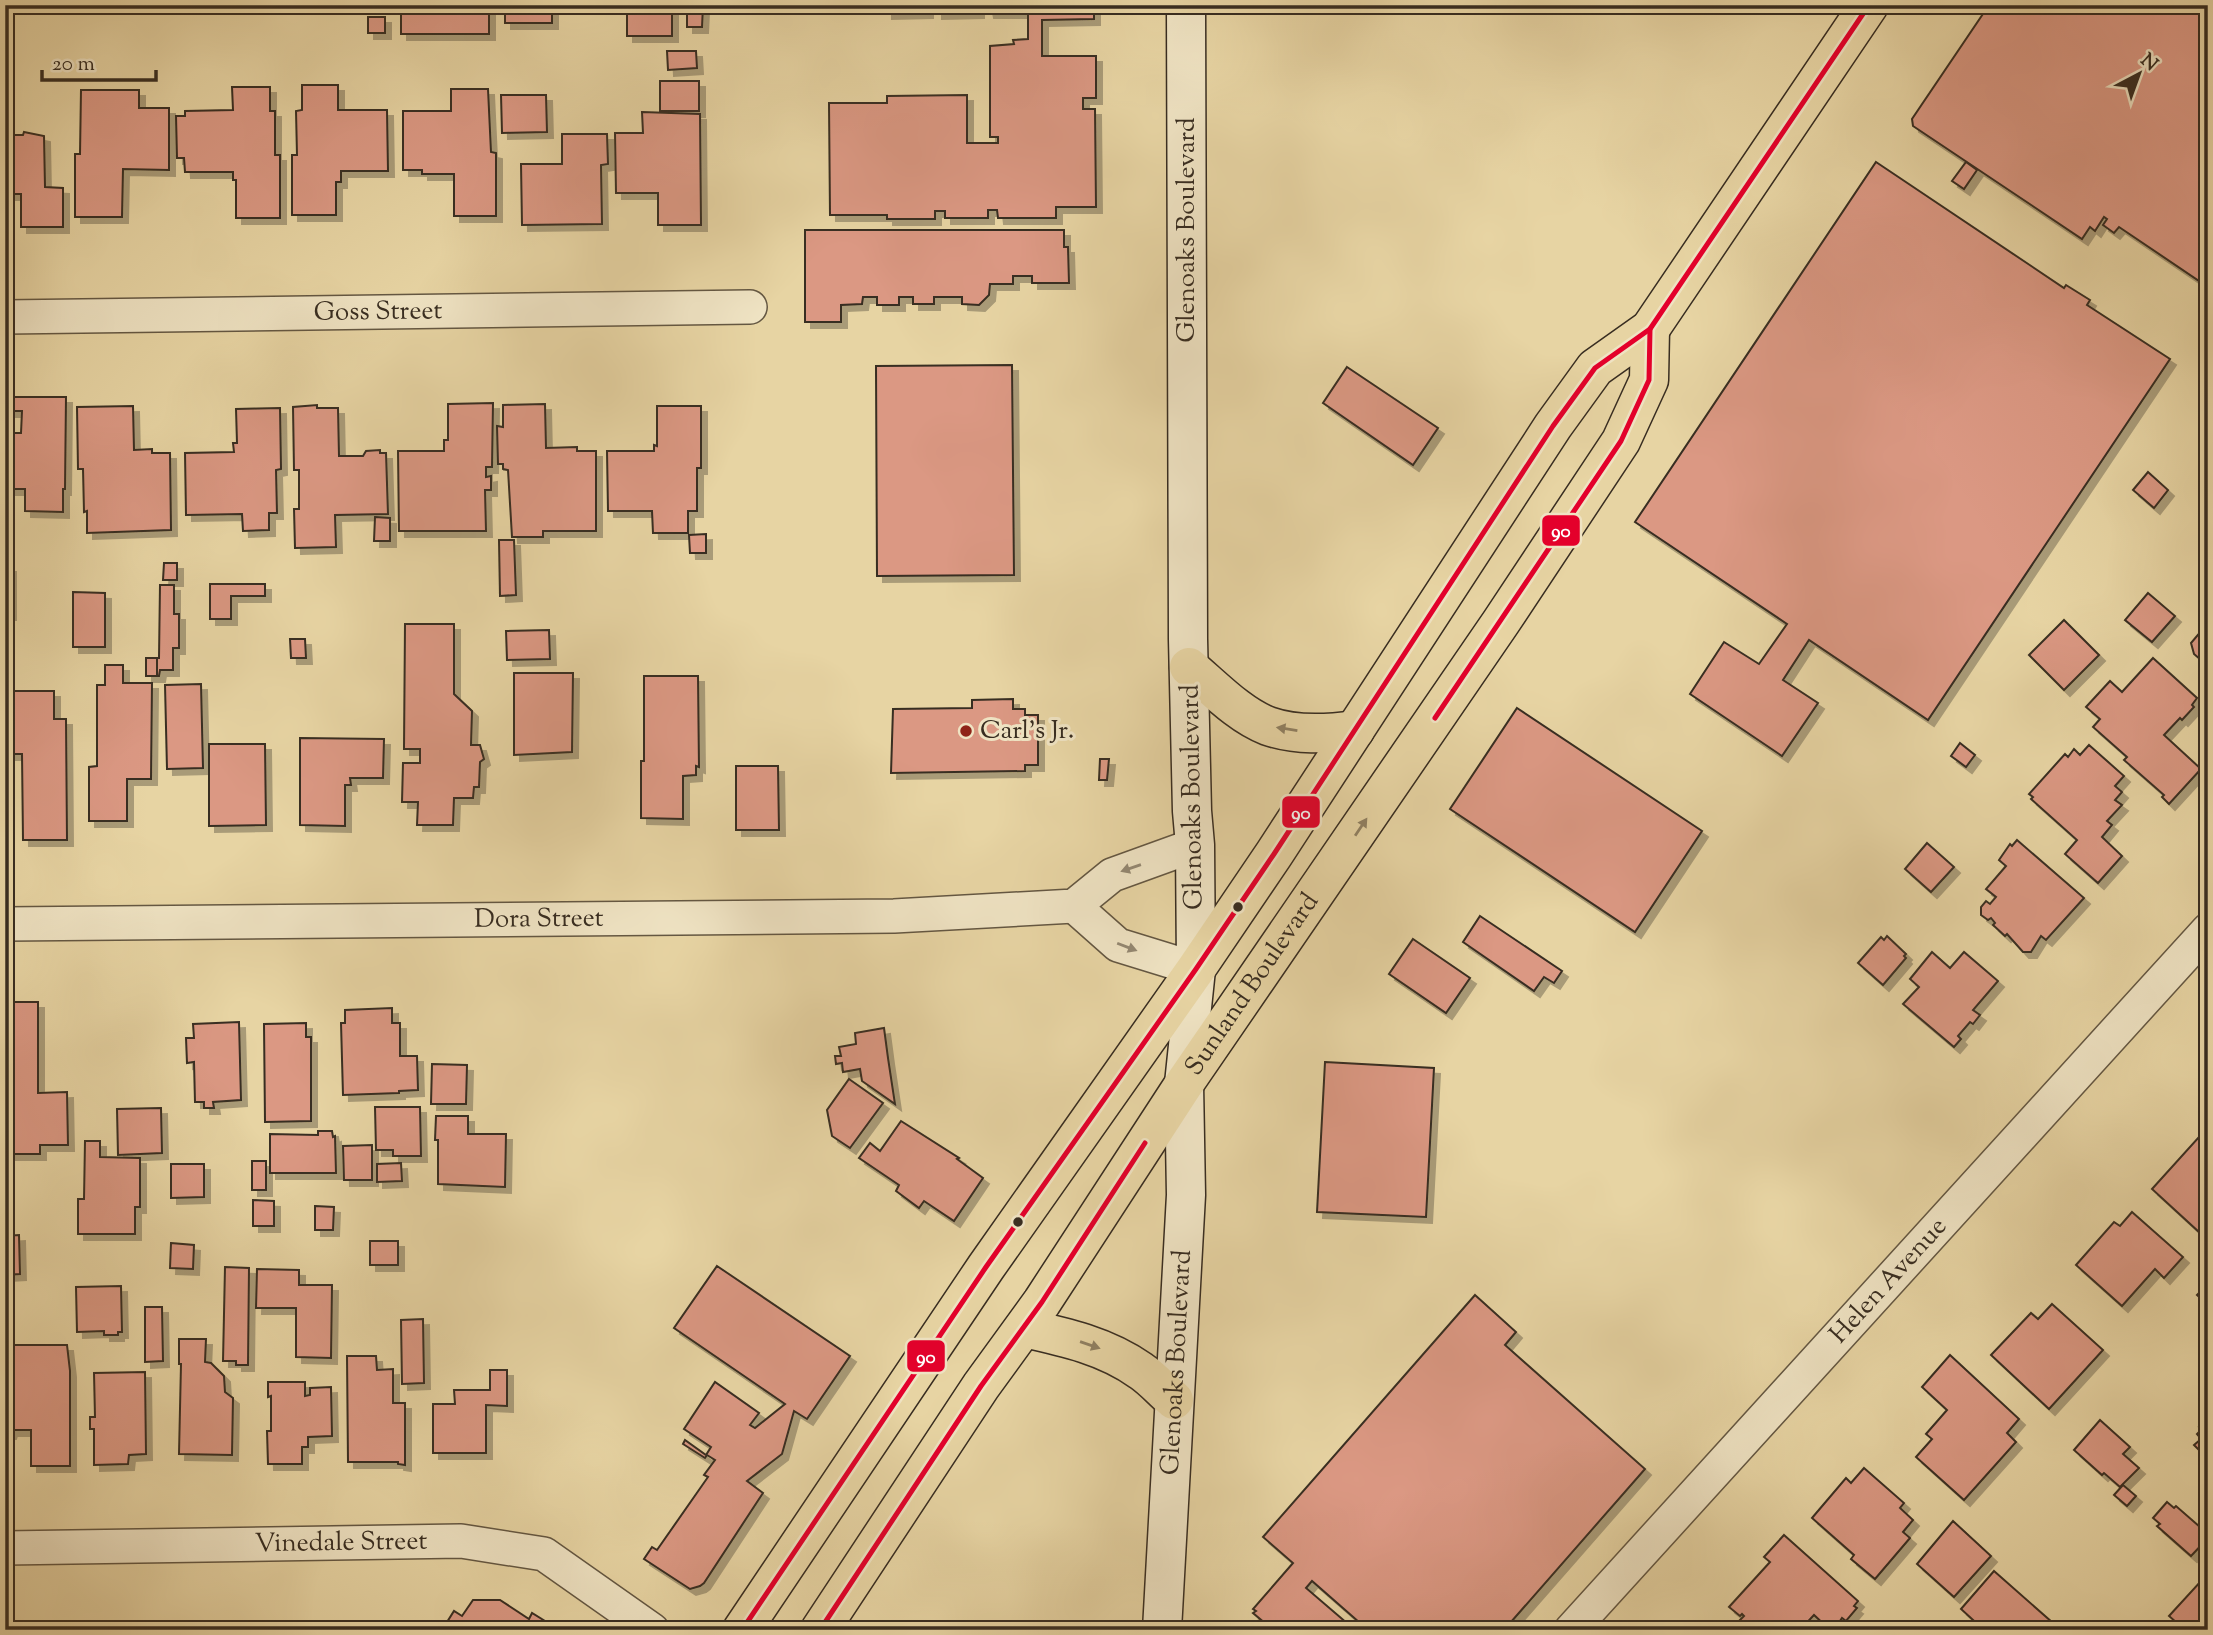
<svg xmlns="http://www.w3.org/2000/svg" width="2213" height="1635" viewBox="0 0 2213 1635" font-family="'Sorts Mill Goudy',serif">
  <defs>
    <filter id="shadow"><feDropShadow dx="6" dy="6" stdDeviation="0" flood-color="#0004"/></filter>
  </defs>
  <rect width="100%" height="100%" fill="#e7d4a3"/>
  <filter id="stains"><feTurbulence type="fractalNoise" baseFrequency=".00286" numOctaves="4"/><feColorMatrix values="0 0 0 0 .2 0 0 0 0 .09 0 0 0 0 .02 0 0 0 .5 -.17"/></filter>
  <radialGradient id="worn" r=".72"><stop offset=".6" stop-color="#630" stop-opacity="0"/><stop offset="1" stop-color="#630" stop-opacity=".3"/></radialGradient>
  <!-- building -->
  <g fill="#db9883" stroke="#382d21" stroke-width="2" filter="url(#shadow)">
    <rect x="401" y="5" width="88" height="29"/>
    <rect x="505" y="5" width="47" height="18"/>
    <rect x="627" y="5" width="45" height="31"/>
    <path d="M827 5H1094V19L1042 20V56H1096V98H1083V109H1095L1096 207H1056V218H998L997 210H988V218H945V211H935V219H887V215H830L829 103H887V96L967 95V143H998V137H990V46L1014 44 1013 40 1028 39V12H988L987 7H978V12L936 13V7H927V12L886 13V8H827Z"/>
    <path d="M1989 5H2208V287L2119 227 2114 233 2103 225 2107 219 2104 217 2095 231 2090 227 2082 239 1913 126 1912 119Z"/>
    <path d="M687 6H703L702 27H687Z"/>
    <rect x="368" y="17" width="17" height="16"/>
    <path d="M667 51H696L697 68 668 70Z"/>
    <rect x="660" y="81" width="39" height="30"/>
    <path d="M302 85H338V110H387L388 171H341V182H336V215H292V155H297L296 111 302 110Z"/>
    <path d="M232 87H270V111H275V155H280V218H236V180H233V172H185L184 158H177L176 116H185V111L233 110Z"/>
    <path d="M451 89H488L491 152 496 153V216H454V174H422V170H403V111H451Z"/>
    <path d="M81 90H139V108H169V170L123 169 122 217H75V154H80Z"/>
    <path d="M501 95H546L547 132 502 133Z"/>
    <path d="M642 112 700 114 701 225H658V193H616L615 133H643Z"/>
    <path d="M24 132 44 136 45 187 63 188V227H21V194H5V135H23Z"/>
    <path d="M562 134H607L608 164 601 165 602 224 522 225 521 164H562Z"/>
    <path d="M1876 162 2064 288 2066 285 2090 300 2087 305 2170 359 1928 720 1809 640 1783 680 1818 703 1782 756 1690 694 1724 642 1759 664 1787 624 1635 522Z"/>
    <path d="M1966 162 1977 170 1964 189 1952 181Z"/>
    <path d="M805 230H1064V247H1068L1069 283H1032V276H1013V284H990L989 295 979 305 962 304V297H934V304H913V297H899V305H877V297H863L862 304 841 305V322H805Z"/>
    <path d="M1012 365 1014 575 877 576 876 366Z"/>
    <path d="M1347 367 1438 428 1413 465 1323 403Z"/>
    <path d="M9 397H66L65 489H63V512L25 511V489H5V430L7 433H21L22 411H10Z"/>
    <path d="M493 403 492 467H486V477L491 476V490H485L486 531H399L398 451H444V440H448V404Z"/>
    <path d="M545 404 546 448 577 447V451H596V531H543V537H512L508 470 503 469V464H498L497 426 503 427V405Z"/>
    <path d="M317 405V408H338L339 456H363L366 451 380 450V453H386L388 514 335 515 336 547 295 548 294 509H299V470H294L293 407Z"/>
    <path d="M133 406 134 450 152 449V453H170L171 530 87 533V511L84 512 83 469H78L77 407Z"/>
    <path d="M657 406H701V468H697V511H688V533H653L652 511H608L607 451H654V445L657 446Z"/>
    <path d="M280 408 281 469 276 470 277 513H269V530L243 531 242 514 186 515 185 453 234 452 233 443H237L236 409Z"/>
    <path d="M2148 472 2168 490 2154 508 2133 490Z"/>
    <path d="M375 517 390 518V541H374Z"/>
    <path d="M706 534V553H690L689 535Z"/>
    <path d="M499 540H514L516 595 500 596Z"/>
    <path d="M164 563H177V580H163Z"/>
    <rect x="5" y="566" width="5" height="48"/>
    <path d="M210 584H265V596H231V619H210Z"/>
    <path d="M160 585H174V614H179V648H173V670H160L159 676H157V658H159Z"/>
    <path d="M73 592 105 593V647H73Z"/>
    <path d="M2148 593 2175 616 2152 642 2125 620Z"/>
    <path d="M2064 620 2099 655 2064 690 2029 655Z"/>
    <path d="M2208 623V666L2194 654 2191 643Z"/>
    <path d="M405 624H454V694L472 711 471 745H480L484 759 480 762 479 787H474L473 798H454L453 825H417L418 802H402L403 763H420V749H404Z"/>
    <path d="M549 630 550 659 507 660 506 631Z"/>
    <path d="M290 639H305L306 658H291Z"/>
    <rect x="146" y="658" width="11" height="18"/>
    <path d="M2153 658 2197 698 2192 705 2194 707 2182 720 2180 718 2164 735 2201 769 2169 804 2162 797 2164 795 2124 760 2127 757 2093 727 2100 719 2086 707 2110 681 2122 692Z"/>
    <path d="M105 665H123V683H152L151 779H127V821H89V767L97 766V685H105Z"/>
    <path d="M514 673H573L572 752 514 755Z"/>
    <path d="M644 676H698L699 767 696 766V775L683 776V819L641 818V761H644Z"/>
    <path d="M201 684 203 768 167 769 165 685Z"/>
    <path d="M10 691H54V719H66L67 840H23L22 754H5V718H10Z"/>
    <path d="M1013 699V709H1025V715H1038V765H1025V771L891 773 893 709 972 708V700Z"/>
    <path d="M1517 708 1702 831 1635 932 1450 809Z"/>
    <path d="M300 738 384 739 383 778H350L351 785H345V826L300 825Z"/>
    <path d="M1960 743 1975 755 1966 767 1951 756Z"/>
    <path d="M209 744H265L266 825 209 826Z"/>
    <path d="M2089 745 2124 776 2115 786 2122 792 2115 800 2122 805 2107 821 2112 825 2102 837 2122 856 2098 883 2065 854 2077 840 2031 799 2033 797 2029 794 2065 754 2068 757 2074 749 2080 755Z"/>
    <path d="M1100 759H1109L1107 780H1099Z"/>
    <path d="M736 766H778L779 830H736Z"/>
    <path d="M2017 840 2084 898 2046 940 2041 936 2031 952H2023L2007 934 2005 936 1993 925 1995 923 1991 918 1988 920 1981 915V907L1986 901 1990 904 1996 897 1986 889 2006 866 1999 860 2010 844 2012 846Z"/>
    <path d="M1927 843 1954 867 1931 892 1905 869Z"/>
    <path d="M1480 916 1562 971 1554 983 1544 977 1534 991 1463 942Z"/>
    <path d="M1887 936 1906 954 1904 956 1906 958 1883 985 1858 963 1881 937 1884 940Z"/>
    <path d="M1413 939 1470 978 1446 1013 1389 974Z"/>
    <path d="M1932 952 1950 968 1964 952 1998 981 1973 1010 1980 1015 1973 1024 1970 1022 1958 1036 1961 1039 1954 1047 1903 1004 1919 987 1910 979Z"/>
    <path d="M5 1002H38V1093L67 1092 68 1145H40V1154H5Z"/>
    <path d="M392 1008V1023H400V1056H417L418 1090 399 1091V1093L343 1095 341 1023H345V1010Z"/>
    <path d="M239 1022 241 1100 213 1102 214 1108H204V1102H195L194 1062 187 1063 186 1038H194L193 1024Z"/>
    <path d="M306 1023V1037H311V1121L265 1122 264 1024Z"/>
    <path d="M884 1028 888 1058 895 1104 862 1081 860 1069 843 1072 842 1063 836 1064 835 1056H841L839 1047 856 1044 855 1033Z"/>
    <path d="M1325 1062 1434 1068 1426 1217 1317 1212Z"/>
    <path d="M432 1064 467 1065 466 1104H431Z"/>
    <path d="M849 1079 883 1103 850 1148 832 1136 827 1110Z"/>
    <path d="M375 1107H420L421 1156H393V1150H376Z"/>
    <path d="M161 1108 162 1153 118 1155 117 1109Z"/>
    <path d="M436 1116H468V1134H506L505 1187 438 1184V1140H435Z"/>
    <path d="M901 1121 959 1158 957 1159 983 1178 954 1221 924 1201 919 1208 896 1191 899 1185 859 1158 870 1143 880 1151Z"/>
    <path d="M2208 1127V1222L2199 1232 2152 1189Z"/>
    <path d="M318 1131H332L333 1137 335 1136 336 1173H270V1134L318 1135Z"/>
    <path d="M85 1141H100V1157L140 1158V1207H135V1234H78V1199H84Z"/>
    <path d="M372 1145V1180H344L343 1146Z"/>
    <rect x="252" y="1161" width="14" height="29"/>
    <path d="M401 1163 402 1181 377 1182V1164Z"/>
    <path d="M171 1164H204V1197L171 1198Z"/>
    <path d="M253 1200 274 1201V1226H253Z"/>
    <path d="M315 1206 334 1207 333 1230H315Z"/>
    <path d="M2132 1212 2183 1257 2164 1278 2155 1269 2122 1306 2076 1265 2114 1222 2120 1226Z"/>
    <path d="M19 1235 20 1274 5 1275V1236Z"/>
    <rect x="370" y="1241" width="28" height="24"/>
    <path d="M171 1243 194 1245 193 1269 170 1268Z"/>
    <path d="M717 1266 850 1356 807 1419 794 1411 782 1454 747 1481 763 1493 761 1496 704 1583 700 1586 690 1589 644 1559 652 1547 657 1550 708 1477 704 1475 715 1460 707 1455 705 1458 683 1444 685 1440 706 1455 711 1447 684 1429 715 1382 759 1413 750 1425 755 1428 785 1404 674 1328Z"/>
    <path d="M225 1267 249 1268 248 1365H236V1361H223Z"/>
    <path d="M257 1269 299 1270V1285H332L331 1358 296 1357V1308H256Z"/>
    <path d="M2208 1284V1305L2197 1295Z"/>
    <path d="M121 1286 122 1332H118V1335H104V1331L77 1332 76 1287Z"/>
    <path d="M1475 1295 1516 1332 1505 1345 1645 1469 1504 1630H1368L1312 1581 1306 1588 1355 1630H1273L1253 1613 1256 1611 1253 1609 1293 1563 1263 1537Z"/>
    <path d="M2052 1304 2103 1350 2049 1409 1991 1355 2031 1313 2038 1319Z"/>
    <path d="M145 1307H162L163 1361 145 1362Z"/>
    <path d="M423 1319 424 1383 402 1384 401 1320Z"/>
    <path d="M179 1339H206L205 1362 211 1363 224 1376 225 1392 233 1398 232 1455 179 1454 181 1364H179Z"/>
    <path d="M5 1345H67L70 1371V1466H31V1430H11L10 1433H5Z"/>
    <path d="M1950 1355 2019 1419 2007 1433 2016 1442 1964 1500 1916 1457 1932 1439 1926 1434 1947 1410 1922 1387Z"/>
    <path d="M347 1356H376L377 1370 393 1369V1403H405V1465L398 1464V1462H348Z"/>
    <path d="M490 1370H507V1406L486 1405V1453H433V1404H455L454 1390H490Z"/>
    <path d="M145 1372 146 1454 129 1455 128 1464 94 1465V1429H90V1417H95L94 1373Z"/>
    <path d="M268 1382H305V1396L310 1395V1388L331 1387 332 1436 308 1437V1447H302V1464H268L267 1431H271V1396L268 1397Z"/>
    <path d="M2100 1420 2130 1447 2123 1454 2139 1468 2120 1487 2104 1473 2102 1475 2074 1450Z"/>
    <path d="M2208 1421V1448L2202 1453 2194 1445 2201 1439 2197 1434 2201 1430 2199 1427Z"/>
    <path d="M1864 1468 1904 1503 1900 1508 1913 1520 1903 1532 1910 1538 1875 1579 1851 1559 1854 1555 1812 1518 1846 1478 1851 1483Z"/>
    <path d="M2123 1485 2136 1496 2127 1506 2114 1495Z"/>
    <path d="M2167 1502 2174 1508 2176 1506 2208 1534V1538L2191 1556 2157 1526 2160 1524 2153 1518Z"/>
    <path d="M1953 1521 1991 1556 1954 1597 1917 1564Z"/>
    <path d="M1784 1535 1858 1601 1854 1606 1857 1608 1846 1621 1842 1618 1840 1621 1844 1624 1838 1630 1829 1629 1814 1615 1800 1630H1782L1778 1627 1775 1630H1746L1738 1622 1744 1616 1742 1614 1740 1616 1729 1607 1770 1562 1764 1557Z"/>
    <path d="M1994 1571 2061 1630H1984L1961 1609Z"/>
    <path d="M2201 1581 2208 1586V1630H2185L2169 1616Z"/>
    <path d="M473 1600H500L529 1619 532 1613 545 1621 541 1627 545 1630H442L454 1611 462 1616Z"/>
  </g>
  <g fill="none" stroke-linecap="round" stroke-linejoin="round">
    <defs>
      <g id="minor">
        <path id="s1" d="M5 317 750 307"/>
        <path d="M1074 906 1118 945 1196 969"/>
        <path id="s2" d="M5 924 894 916 1074 906 1112 875 1195 845"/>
        <path id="s3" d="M5 1548 461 1541 544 1554 652 1630"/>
        <path id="s4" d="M1571 1630 2208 930"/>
      </g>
      <g id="secondary">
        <path id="s5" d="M1162 1630 1186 1195 1184 1084 1196 969 1195 845 1192 811 1188 639 1186 5"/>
      </g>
      <g id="primary">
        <path d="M1189 667C1213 687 1239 715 1268 726 1296 736 1327 734 1355 730"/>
        <path d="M1024 1328C1065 1337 1106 1346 1141 1371 1153 1379 1163 1391 1174 1400"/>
        <path d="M742 1630 986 1267 1196 969 1274 854 1553 426 1595 368 1650 329 1869 5"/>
        <path id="s6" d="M820 1630 981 1386 1042 1302 1184 1084 1501 622 1621 441 1649 380 1650 329"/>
      </g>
    </defs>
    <!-- minor casing -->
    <use href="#minor" stroke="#645742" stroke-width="36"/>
    <!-- secondary casing -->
    <use href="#secondary" stroke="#382d21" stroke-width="41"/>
    <!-- primary casing -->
    <use href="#primary" stroke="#382d21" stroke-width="41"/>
    <!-- minor -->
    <use href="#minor" stroke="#efe3c3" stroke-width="33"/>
    <!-- secondary -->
    <use href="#secondary" stroke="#efe3c3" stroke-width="38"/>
    <!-- primary -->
    <use href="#primary" stroke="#e7d4a3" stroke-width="38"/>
    <defs>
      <g id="bus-1">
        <path d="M1435 718 1621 441 1649 380 1650 329"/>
        <path d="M742 1630 986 1267 1196 969 1274 854 1553 426 1595 368 1650 329 1869 5"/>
        <path d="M820 1630 981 1386 1042 1302 1145 1143"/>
      </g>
    </defs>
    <!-- bus-1 casing -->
    <use href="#bus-1" stroke="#efe3c3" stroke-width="10"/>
    <!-- bus-1 -->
    <use href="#bus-1" stroke="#e4002b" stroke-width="5"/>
  </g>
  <!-- one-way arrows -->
  <defs><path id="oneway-solid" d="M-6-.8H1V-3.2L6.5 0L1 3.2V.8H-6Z" transform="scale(1.75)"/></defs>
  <g fill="#908062">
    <use href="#oneway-solid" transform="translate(1287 729) rotate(-171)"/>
    <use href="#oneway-solid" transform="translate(1361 827) rotate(-56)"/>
    <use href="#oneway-solid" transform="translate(1090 1345) rotate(19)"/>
  </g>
  <g fill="#948872">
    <use href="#oneway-solid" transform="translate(1131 868) rotate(161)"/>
    <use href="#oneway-solid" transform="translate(1127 947) rotate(21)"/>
  </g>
  <!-- markers -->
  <circle fill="#8f2418" stroke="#efe3c3" stroke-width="2.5" cx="966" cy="731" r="7"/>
  <g fill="#382d21" stroke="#efe3c3" stroke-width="2.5">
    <circle cx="1238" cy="907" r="6"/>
    <circle cx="1018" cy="1222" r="6"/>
  </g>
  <g text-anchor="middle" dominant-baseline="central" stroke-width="6" stroke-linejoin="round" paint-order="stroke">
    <!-- street labels -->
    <g font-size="26" fill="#382d21" stroke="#efe3c3">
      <text transform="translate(1187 230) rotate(-90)">Glenoaks Boulevard</text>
      <text stroke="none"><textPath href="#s1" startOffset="373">Goss Street</textPath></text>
      <text transform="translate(1193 797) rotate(-91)">Glenoaks Boulevard</text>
      <text stroke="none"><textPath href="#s2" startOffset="534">Dora Street</textPath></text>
      <text stroke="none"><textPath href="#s6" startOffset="777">Sunland Boulevard</textPath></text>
      <text stroke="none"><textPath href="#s4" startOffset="472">Helen Avenue</textPath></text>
      <text stroke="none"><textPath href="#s5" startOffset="268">Glenoaks Boulevard</textPath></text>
      <text stroke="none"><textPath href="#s3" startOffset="336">Vinedale Street</textPath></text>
    </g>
    <!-- poi labels -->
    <g font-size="26" fill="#382d21" stroke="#efe3c3" text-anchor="start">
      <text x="980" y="731">Carl's Jr.</text>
    </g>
  </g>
  <g stroke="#efe3c3" stroke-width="2.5">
    <rect x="1541" y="514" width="40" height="33" rx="7" fill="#e4002b"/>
    <rect x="1281" y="795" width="40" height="34" rx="7" fill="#e4002b"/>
    <rect x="906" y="1339" width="40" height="34" rx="7" fill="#e4002b"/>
  </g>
  <g font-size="19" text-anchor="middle" font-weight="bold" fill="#fff">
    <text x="1561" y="537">90</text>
    <text x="1301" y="819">90</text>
    <text x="926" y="1363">90</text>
  </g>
  <!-- margin -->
  <rect width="2213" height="1635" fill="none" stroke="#e7d4a3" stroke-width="28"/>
  <rect x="7" y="7" width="2199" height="1621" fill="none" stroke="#382d21" stroke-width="3.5"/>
  <rect x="14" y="14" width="2185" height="1607" fill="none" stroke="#382d21" stroke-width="2"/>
  <!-- north arrow -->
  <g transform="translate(2139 74) rotate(41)" stroke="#efe3c3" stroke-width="5" paint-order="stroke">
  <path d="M0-5L12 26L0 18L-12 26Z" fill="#382d21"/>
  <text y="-10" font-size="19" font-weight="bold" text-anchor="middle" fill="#382d21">N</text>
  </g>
  <!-- scale -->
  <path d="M42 70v10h114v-10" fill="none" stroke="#382d21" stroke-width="3.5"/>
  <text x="52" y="70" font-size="21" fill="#382d21" stroke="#efe3c3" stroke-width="5" paint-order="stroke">20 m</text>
  <rect width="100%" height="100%" filter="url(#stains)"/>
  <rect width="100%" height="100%" fill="url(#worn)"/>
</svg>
